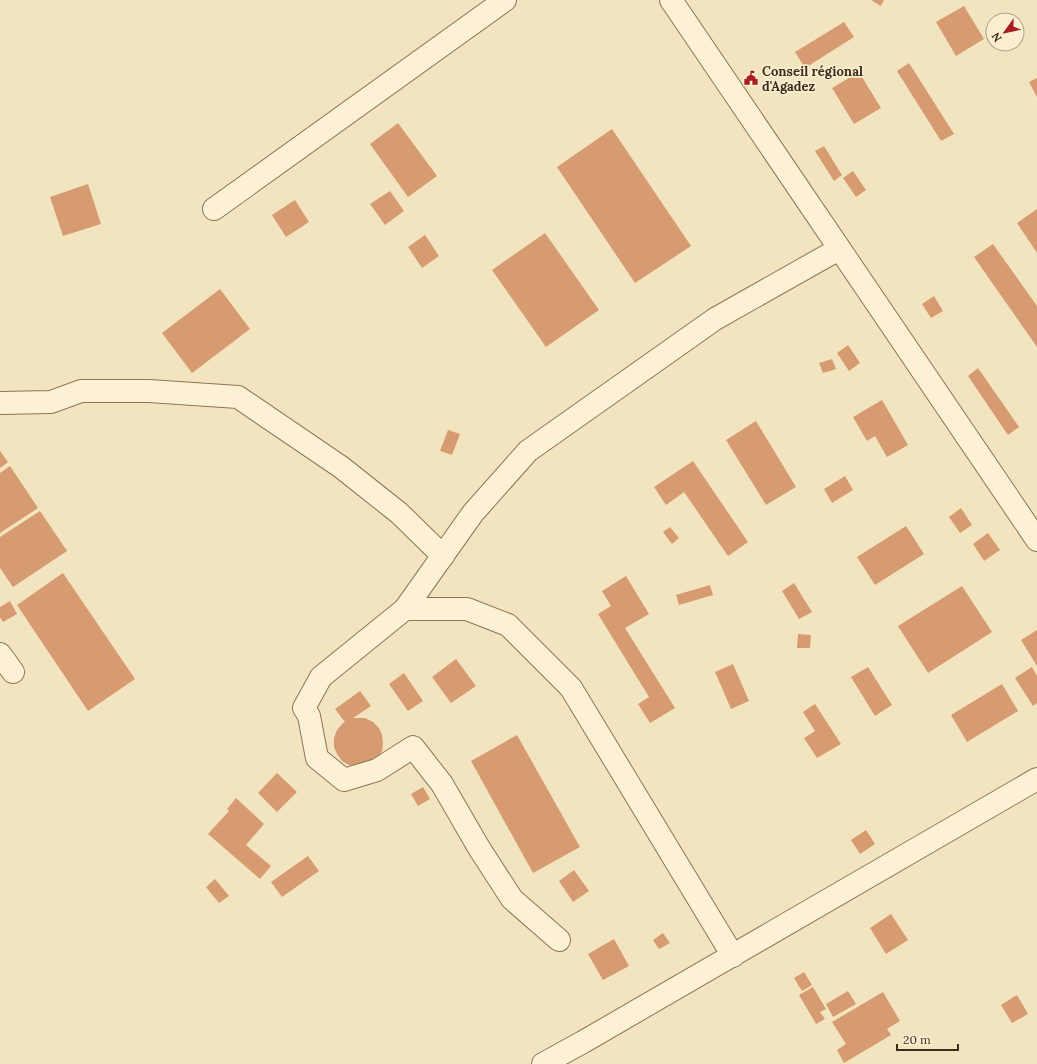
<svg xmlns="http://www.w3.org/2000/svg" width="1037" height="1064" viewBox="0 0 1037 1064" font-family="Lora,serif">
  <rect width="100%" height="100%" fill="#f3e4c0"/>
  <!-- building -->
  <g fill="#d69b71">
    <path d="M871 0H884L881 6Z"/>
    <path d="M964 6 984 39 956 56 936 22Z"/>
    <path d="M844 22 854 37 805 68 795 52Z"/>
    <path d="M909 63 954 134 941 141 897 71Z"/>
    <path d="M859 72 881 108 854 124 832 88Z"/>
    <path d="M1037 78V97L1029 82Z"/>
    <path d="M398 123 437 176 408 197 370 144Z"/>
    <path d="M612 129 691 246 635 283 557 167Z"/>
    <path d="M824 146 842 175 834 181 815 151Z"/>
    <path d="M853 171 866 190 856 197 843 178Z"/>
    <path d="M88 184 101 224 63 236 50 197Z"/>
    <path d="M390 191 404 211 385 225 370 204Z"/>
    <path d="M295 200 309 222 286 237 272 215Z"/>
    <path d="M1037 209V253L1017 223Z"/>
    <path d="M545 233 599 310 546 347 492 270Z"/>
    <path d="M425 235 439 256 422 268 408 247Z"/>
    <path d="M993 244 1037 306V347L974 257Z"/>
    <path d="M220 289 250 329 192 373 162 333Z"/>
    <path d="M934 296 943 311 931 318 922 304Z"/>
    <path d="M848 345 860 363 849 371 837 353Z"/>
    <path d="M832 359 836 369 823 373 819 363Z"/>
    <path d="M978 368 1019 427 1008 435 968 376Z"/>
    <path d="M882 400 908 445 887 457 875 436 867 441 853 417Z"/>
    <path d="M756 421 796 487 766 505 726 440Z"/>
    <path d="M448 430 460 434 452 455 440 451Z"/>
    <path d="M0 451 8 462 0 468Z"/>
    <path d="M693 461 748 542 728 556 684 492 666 505 654 487Z"/>
    <path d="M10 466 38 508 0 533V473Z"/>
    <path d="M845 476 853 490 832 503 824 489Z"/>
    <path d="M961 508 972 525 960 533 949 517Z"/>
    <path d="M40 511 67 551 13 587 0 568V537Z"/>
    <path d="M906 526 924 554 875 585 857 557Z"/>
    <path d="M670 527 679 538 672 544 663 532Z"/>
    <path d="M988 533 1000 550 984 561 973 544Z"/>
    <path d="M63 573 135 679 88 711 17 605Z"/>
    <path d="M626 576 649 614 625 628 675 708 650 723 638 704 649 697 598 614 611 606 602 591Z"/>
    <path d="M794 583 812 612 799 619 782 591Z"/>
    <path d="M710 585 713 595 679 605 676 595Z"/>
    <path d="M962 586 992 632 928 673 898 626Z"/>
    <path d="M10 601 17 614 3 622 0 617V607Z"/>
    <path d="M1037 630V666L1021 640Z"/>
    <path d="M798 634 811 635 810 648H797Z"/>
    <path d="M456 659 476 686 451 703 432 677Z"/>
    <path d="M733 664 749 701 731 709 715 672Z"/>
    <path d="M868 667 892 705 875 716 851 677Z"/>
    <path d="M1032 667 1037 676V703L1033 706 1015 678Z"/>
    <path d="M404 673 423 701 408 711 389 684Z"/>
    <path d="M1002 684 1018 711 967 742 951 715Z"/>
    <path d="M360 691 371 706 353 718H365L373 722 379 728 382 735 383 743 382 751 378 758 357 767 349 765 342 761 337 754 334 747V738L337 730 342 724 345 722 335 709Z"/>
    <path d="M815 704 841 744 817 758 804 738 815 731 803 712Z"/>
    <path d="M517 735 580 847 533 873 471 761Z"/>
    <path d="M277 773 297 792 277 812 258 793Z"/>
    <path d="M423 787 430 799 418 806 411 794Z"/>
    <path d="M236 798 264 824 246 845 271 866 260 879 208 834 229 811 227 809Z"/>
    <path d="M866 830 875 844 860 854 851 840Z"/>
    <path d="M308 856 319 871 282 897 271 882Z"/>
    <path d="M574 870 589 891 573 902 559 881Z"/>
    <path d="M215 879 229 896 219 903 206 887Z"/>
    <path d="M891 914 908 940 886 954 870 928Z"/>
    <path d="M663 933 670 943 659 949 653 940Z"/>
    <path d="M614 939 629 966 603 980 588 954Z"/>
    <path d="M804 972 812 985 802 991 794 978Z"/>
    <path d="M813 987 826 1009 820 1012 825 1019 816 1024 799 995Z"/>
    <path d="M848 991 856 1004 833 1017 826 1004Z"/>
    <path d="M883 992 900 1021 887 1029 891 1035 844 1063 837 1050 846 1044 832 1022Z"/>
    <path d="M1017 995 1028 1014 1012 1023 1001 1005Z"/>
  </g>
  <g fill="none" stroke-linecap="round" stroke-linejoin="round">
    <defs>
      <g id="minor">
        <path d="M671 0 1037 540"/>
        <path d="M214 209 505 0"/>
        <path d="M0 403 51 402 81 391H149L238 397 341 467 399 513 443 556"/>
        <path d="M405 609H467L508 625 571 688 733 956"/>
        <path d="M0 654 13 672"/>
        <path d="M559 940 512 899 479 848 442 784 413 747 377 770 344 780 317 758 309 716 304 708 321 677 405 609 473 513 528 451 715 319 839 249"/>
        <path d="M543 1064 583 1042 1037 779"/>
      </g>
    </defs>
    <!-- minor casing -->
    <use href="#minor" stroke="#8f7455" stroke-width="24"/>
    <!-- minor -->
    <use href="#minor" stroke="#fdf1d5" stroke-width="22"/>
  </g>
  <!-- icons -->
  <defs>
    <symbol id="civic-bare" viewBox="-9 -9 18 18"><path d="M-.6-6.5H3V-4.5H.6V-3L4-1V1h2V6H-6V1h2V-1L-.6-3ZM-1.2 2.5V6h2.4V2.5Z" fill="#a61e1f" stroke="#faeed1" stroke-width="2.5" paint-order="stroke"/></symbol>
  </defs>
  <g fill-rule="evenodd">
    <use href="#civic-bare" x="741" y="68" width="20" height="20"/>
  </g>
  <g text-anchor="middle" dominant-baseline="central" stroke-width="3.5" stroke-linejoin="round" paint-order="stroke">
    <!-- poi labels -->
    <g font-size="13" font-weight="bold" fill="#3d2c1c" stroke="#faeed1" text-anchor="start">
      <text x="762" y="71">Conseil régional<tspan x="762" dy="15">d'Agadez</tspan></text>
    </g>
  </g>
  <!-- north arrow -->
  <g transform="translate(1005 32) rotate(237)"><circle r="19" fill="#faeed1" stroke="#aea089"/>
  <path d="M0-3L7 15L0 10L-7 15Z" fill="#a61e1f"/>
  <text y="-6" font-size="11" font-weight="bold" text-anchor="middle" fill="#3d2c1c">N</text>
  </g>
  <!-- scale -->
  <path d="M897 1044v6h61v-6" fill="none" stroke="#3d2c1c" stroke-width="2"/>
  <text x="903" y="1044" font-size="12" fill="#3d2c1c" stroke="#faeed1" stroke-width="3" paint-order="stroke">20 m</text>
</svg>
